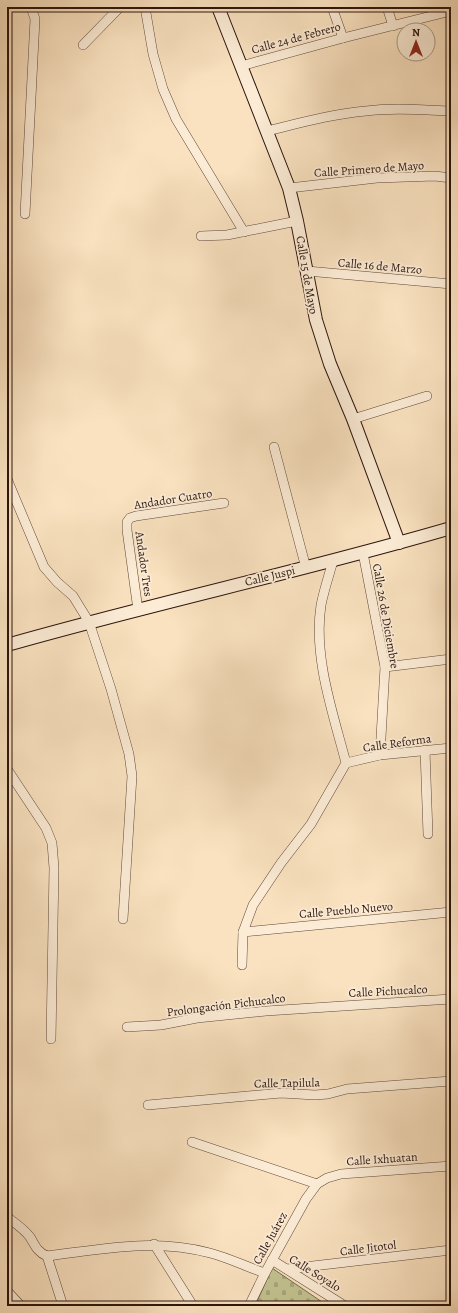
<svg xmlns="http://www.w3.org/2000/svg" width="458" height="1313" viewBox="0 0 458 1313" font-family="Alegreya,serif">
  <defs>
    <pattern id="cemetery-stones" width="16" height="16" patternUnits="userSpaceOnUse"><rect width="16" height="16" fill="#c2c290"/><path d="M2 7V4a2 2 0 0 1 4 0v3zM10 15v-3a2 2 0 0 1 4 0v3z" fill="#a7a67b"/></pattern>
  </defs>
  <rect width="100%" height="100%" fill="#fae2c0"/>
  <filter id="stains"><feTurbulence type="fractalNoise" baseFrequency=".005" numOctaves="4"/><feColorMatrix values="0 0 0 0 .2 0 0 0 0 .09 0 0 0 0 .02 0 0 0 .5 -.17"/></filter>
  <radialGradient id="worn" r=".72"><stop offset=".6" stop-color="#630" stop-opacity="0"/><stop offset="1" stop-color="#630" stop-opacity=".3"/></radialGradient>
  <!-- cemetery -->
  <path fill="url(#cemetery-stones)" stroke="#776c4e" d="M272 1268 328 1306H255Z"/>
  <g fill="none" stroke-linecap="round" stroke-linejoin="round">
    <defs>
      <g id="street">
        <path d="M145 7 153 54 163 89 176 119 244 232"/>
        <path d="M332 7 343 38"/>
        <path d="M387 7 393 26"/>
        <path d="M83 45 120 7"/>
        <path d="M241 66 343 38 451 11"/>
        <path d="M267 131C300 123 332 114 366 111 394 107 423 110 451 111"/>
        <path d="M289 188 377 178 435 176 451 178"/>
        <path d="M25 214 35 19 31 7"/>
        <path d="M201 236 227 235 297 221"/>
        <path d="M307 271 451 284"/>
        <path d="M353 419 427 396"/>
        <path d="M274 447 306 568"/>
        <path d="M7 479 44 567 57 582 73 596 89 622 111 689 129 754 132 776 123 919"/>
        <path d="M363 553 385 667 380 755"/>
        <path d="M138 610 127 530V522L130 518 136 516 224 503"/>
        <path d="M385 667 451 659"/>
        <path d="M425 750 428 834"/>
        <path d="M346 763 380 755 451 748"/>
        <path d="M7 769 46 828 52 843 54 868 51 1039"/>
        <path d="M243 932 451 912"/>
        <path d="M242 965 243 932 253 905 281 863 311 824 346 763C333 713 313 657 321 605 324 590 329 575 333 561"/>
        <path d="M127 1027 161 1025 197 1018 266 1011 451 999"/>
        <path d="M148 1105 281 1093 315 1095 328 1094 347 1089 451 1081"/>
        <path d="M192 1142 317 1184"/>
        <path d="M7 1217C15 1223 24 1229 30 1237 35 1245 37 1252 47 1256 104 1249 153 1238 210 1253 229 1258 247 1267 265 1273"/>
        <path d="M154 1244 193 1306"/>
        <path d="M47 1256 63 1306"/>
        <path d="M272 1260 345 1306"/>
        <path d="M287 1269 451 1250"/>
        <path d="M7 1291 21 1306"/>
        <path d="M249 1306 265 1273 306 1199 317 1184 327 1178 341 1174 451 1166"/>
      </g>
      <g id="secondary">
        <path d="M218 7 289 188 297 221 316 320 330 364 353 419 399 543"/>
        <path d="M7 645C154 603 304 571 451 528"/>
      </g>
    </defs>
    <!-- street casing -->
    <use href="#street" stroke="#60483a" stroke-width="10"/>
    <!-- secondary casing -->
    <use href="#secondary" stroke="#2c150d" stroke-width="14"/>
    <!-- street -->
    <use href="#street" stroke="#fcecd6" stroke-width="9"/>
    <!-- secondary -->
    <use href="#secondary" stroke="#fcecd6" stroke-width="12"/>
  </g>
  <g text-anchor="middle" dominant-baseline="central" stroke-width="3.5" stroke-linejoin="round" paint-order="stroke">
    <!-- street labels -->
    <g font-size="12" fill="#2c150d" stroke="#fcecd6">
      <text transform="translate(296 38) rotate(-15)">Calle 24 de Febrero</text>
      <text transform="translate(369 169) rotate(-4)">Calle Primero de Mayo</text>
      <text transform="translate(380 266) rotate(5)">Calle 16 de Marzo</text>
      <text transform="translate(307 275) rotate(80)">Calle 15 de Mayo</text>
      <text transform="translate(173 499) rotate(-9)">Andador Cuatro</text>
      <text transform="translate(144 564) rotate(82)">Andador Tres</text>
      <text transform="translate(270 576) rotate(-14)">Calle Juspi</text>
      <text transform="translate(386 616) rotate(80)">Calle 26 de Diciembre</text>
      <text transform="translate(397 743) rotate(-8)">Calle Reforma</text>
      <text transform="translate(346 910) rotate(-5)">Calle Pueblo Nuevo</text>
      <text transform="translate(388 991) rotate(-3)">Calle Pichucalco</text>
      <text transform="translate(226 1005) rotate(-7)">Prolongación Pichucalco</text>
      <text transform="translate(287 1083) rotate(-1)">Calle Tapilula</text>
      <text transform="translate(382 1159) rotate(-4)">Calle Ixhuatan</text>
      <text transform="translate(270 1238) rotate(-61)">Calle Juárez</text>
      <text transform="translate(368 1248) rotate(-7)">Calle Jitotol</text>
      <text transform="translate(315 1273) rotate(32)">Calle Soyalo</text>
    </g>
  </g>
  <!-- margin -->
  <rect width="458" height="1313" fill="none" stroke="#fae2c0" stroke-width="24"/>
  <rect x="8" y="8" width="442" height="1297" fill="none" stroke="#2c150d" stroke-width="2"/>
  <rect x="12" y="12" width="434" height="1289" fill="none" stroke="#2c150d"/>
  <!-- north arrow -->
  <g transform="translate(416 42)"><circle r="19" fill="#fcecd6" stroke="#a99686"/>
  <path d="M0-3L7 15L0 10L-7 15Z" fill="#8f2418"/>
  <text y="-6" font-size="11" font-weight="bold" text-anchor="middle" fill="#2c150d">N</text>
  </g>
  <rect width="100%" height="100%" filter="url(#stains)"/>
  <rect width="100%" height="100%" fill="url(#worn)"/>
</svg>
